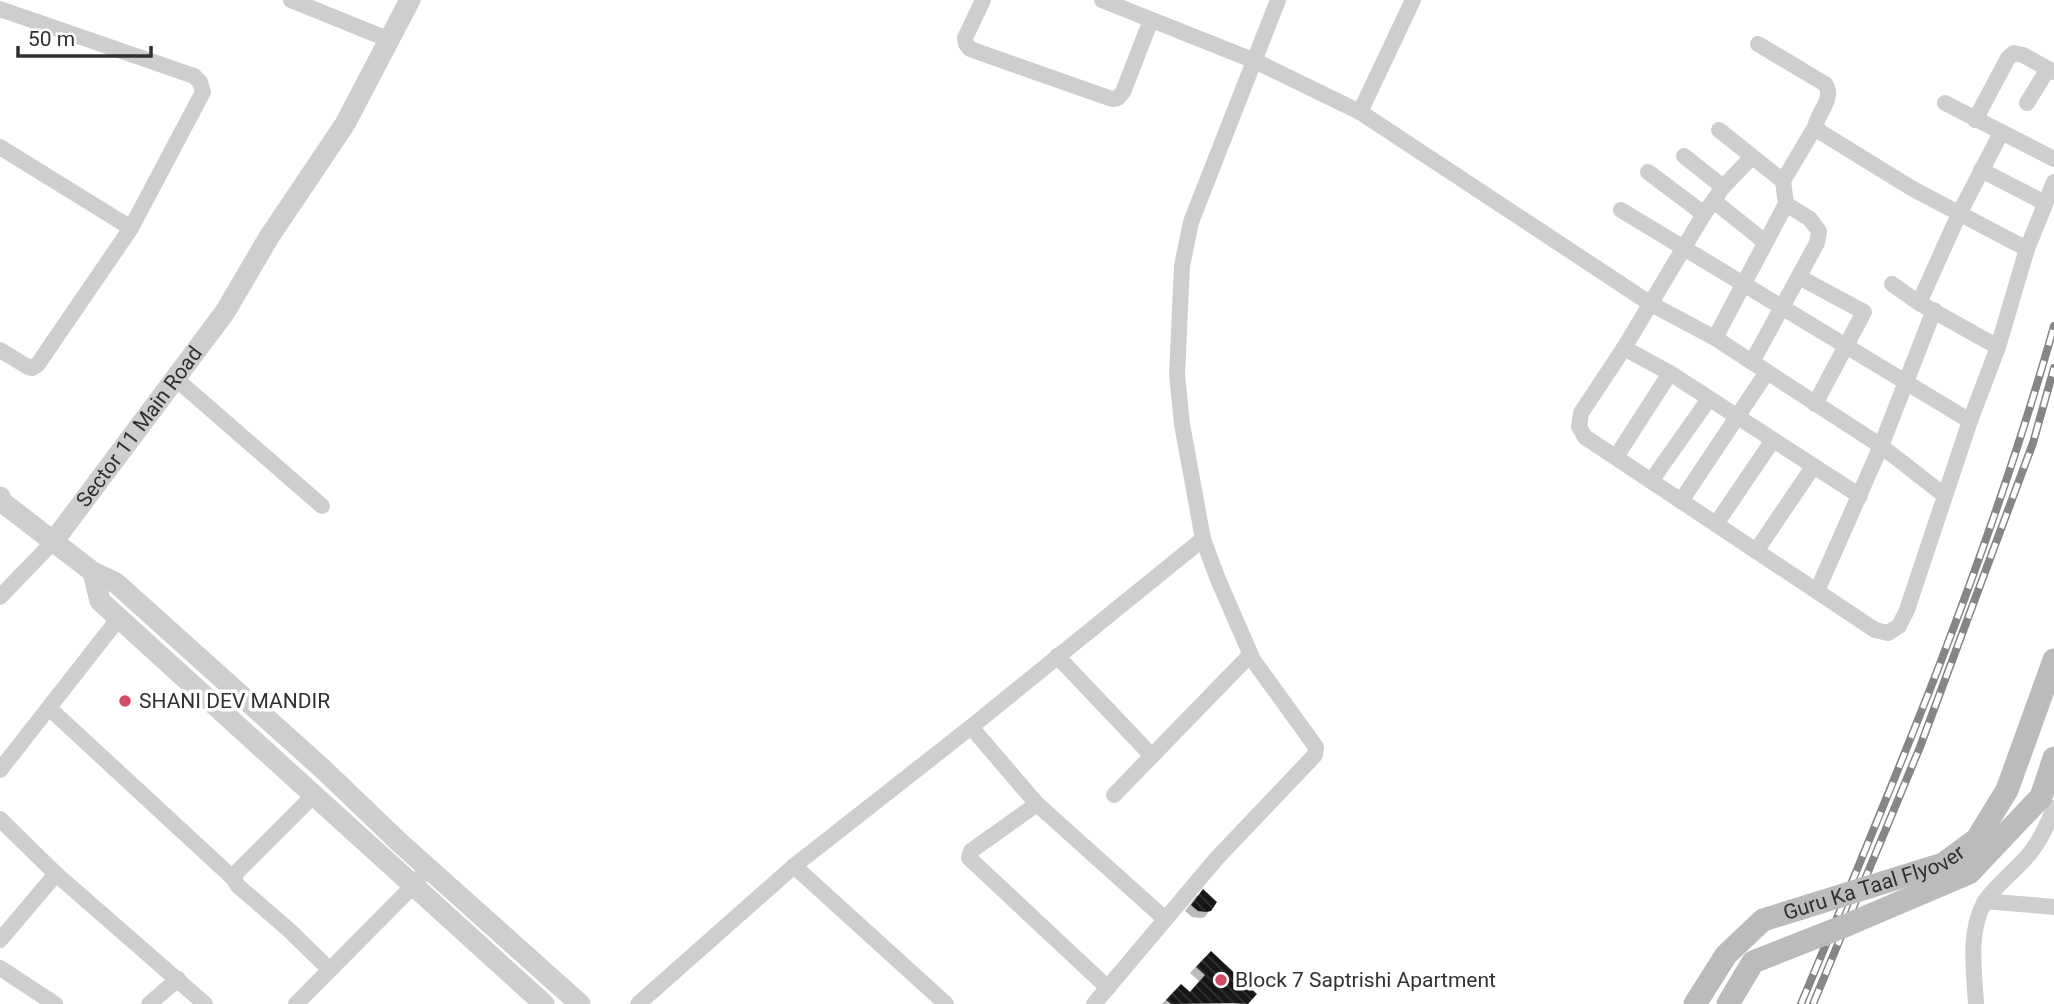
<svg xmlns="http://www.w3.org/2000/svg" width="2054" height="1004" viewBox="0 0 2054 1004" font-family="Roboto,sans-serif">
  <defs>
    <pattern id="building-back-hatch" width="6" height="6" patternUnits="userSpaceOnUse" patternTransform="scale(1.75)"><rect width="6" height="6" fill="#181818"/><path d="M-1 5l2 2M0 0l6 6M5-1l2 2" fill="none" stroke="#313131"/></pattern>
    <filter id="shadow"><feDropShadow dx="-6" dy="6" stdDeviation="0" flood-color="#0004"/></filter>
  </defs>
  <rect width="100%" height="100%" fill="#fff"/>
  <!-- building -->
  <g fill="url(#building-back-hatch)" filter="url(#shadow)">
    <path d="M1203 889 1217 902 1211 911 1206 912 1198 911 1191 905Z"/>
    <path d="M1211 951 1257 994 1248 1004 1232 1003 1171 1004 1166 1000 1181 984 1190 992 1205 975 1196 967Z"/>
  </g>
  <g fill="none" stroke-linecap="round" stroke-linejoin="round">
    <!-- minor -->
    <g stroke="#cecece" stroke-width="16">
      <path d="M291 0 390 40"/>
      <path d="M983 0 965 38 966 44 970 49 1112 99 1118 98 1123 92 1151 20"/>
      <path d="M1102 0 1255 61 1360 112 1651 304 1715 338 1881 446 1944 495"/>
      <path d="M0 9 194 76 200 82 203 92 131 228 38 364 32 368 28 367 0 350"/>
      <path d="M1758 44 1825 84C1835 98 1818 112 1815 127L1822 133 1913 189 2027 249"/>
      <path d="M1945 103 2054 159"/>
      <path d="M2027 103 2048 69"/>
      <path d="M1360 112 1413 0"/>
      <path d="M1975 120 2008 58 2014 53 2023 55 2054 72"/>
      <path d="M0 147 131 228"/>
      <path d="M1684 156 1723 187"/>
      <path d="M1752 157 1723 187 1704 214 1624 348 1581 413 1579 427 1585 437 1875 630 1888 633 1899 626 1907 610 1970 421 1998 347 2027 249 2054 182"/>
      <path d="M1981 170 2045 203"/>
      <path d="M1648 172 1704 214"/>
      <path d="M1783 181 1815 127"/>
      <path d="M1714 201 1765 242"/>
      <path d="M1621 210 1970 421"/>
      <path d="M1799 277 1864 312 1815 404"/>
      <path d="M1892 284 1919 303 1998 347"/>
      <path d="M1919 303 1959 214 2001 133"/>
      <path d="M1715 338 1786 204 1783 181 1719 130"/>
      <path d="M1624 348 1670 373 1860 496"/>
      <path d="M1752 362 1817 243 1819 231 1810 219 1786 204"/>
      <path d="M176 379 322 506"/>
      <path d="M1616 457 1670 373"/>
      <path d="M1651 481 1709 399"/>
      <path d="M1681 501 1767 372"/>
      <path d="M1716 524 1773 440"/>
      <path d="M1756 551 1813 467"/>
      <path d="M1817 591 1881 446 1934 310"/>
      <path d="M0 597 53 542"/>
      <path d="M1057 656 1152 756"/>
      <path d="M49 708 234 879"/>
      <path d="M971 727 1037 804 971 851 969 858 1108 988"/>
      <path d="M0 770 119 618"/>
      <path d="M314 795 237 872 234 879 238 886 288 929 329 969"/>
      <path d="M1114 795 1250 655"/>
      <path d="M1037 804 1165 919"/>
      <path d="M0 819 56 874 205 1004"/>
      <path d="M794 866 946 1004"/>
      <path d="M1985 901 2054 907"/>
      <path d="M0 940 56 874"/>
      <path d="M0 968 55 1004"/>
      <path d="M149 1004 178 979"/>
      <path d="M296 1004 414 885 427 868"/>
      <path d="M638 1004 794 866 971 727 1203 539"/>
      <path d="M1094 1004 1217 858 1315 755 1316 747 1253 660 1217 577 1203 539 1182 424 1177 375 1182 266 1191 222 1278 0"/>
      <path d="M1976 1004C1974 971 1968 933 1984 903 1991 890 2014 871 2025 859 2037 846 2048 825 2054 808"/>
    </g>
    <!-- tertiary -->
    <g stroke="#cecece" stroke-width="21">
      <path d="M0 497 2 502 93 572 116 583 324 770 399 842 580 1004"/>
      <path id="s1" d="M53 542 225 312 269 237 345 124 410 0"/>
      <path d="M93 572 100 601 544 1004"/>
    </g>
    <defs>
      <g id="rail">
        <path d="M1801 1004C1894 782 1989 558 2054 326"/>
        <path d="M1813 1004 1920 747 2033 443 2054 368"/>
      </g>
    </defs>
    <!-- rail casing -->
    <use href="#rail" stroke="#868686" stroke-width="8"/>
    <!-- rail -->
    <use href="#rail" stroke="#fff" stroke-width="5" stroke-dasharray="16" stroke-linecap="butt"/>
    <!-- secondary-bridge -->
    <g stroke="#bbb" stroke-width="23">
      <path id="s2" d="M1695 1004 1726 955 1763 920 1943 864 1977 839 2007 790 2054 660"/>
      <path d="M1728 1004 1753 962 1847 925 1969 873 2041 797 2054 758"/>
    </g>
  </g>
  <!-- markers -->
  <g fill="#d24a66" stroke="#fff" stroke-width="2.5">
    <circle cx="125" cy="701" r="7"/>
    <circle cx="1221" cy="980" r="7"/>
  </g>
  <g text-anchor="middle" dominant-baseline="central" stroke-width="7" stroke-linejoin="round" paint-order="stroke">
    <!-- street labels -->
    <g font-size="21" fill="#313131" stroke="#fff">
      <text stroke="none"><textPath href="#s1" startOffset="144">Sector 11 Main Road</textPath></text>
      <text stroke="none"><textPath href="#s2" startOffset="226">Guru Ka Taal Flyover</textPath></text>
    </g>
    <!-- poi labels -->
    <g font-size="21" fill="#313131" stroke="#fff" text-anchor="start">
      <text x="139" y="701">SHANI DEV MANDIR</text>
      <text x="1235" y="980">Block 7 Saptrishi Apartment</text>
    </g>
  </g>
  <!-- scale -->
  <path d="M18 46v10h133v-10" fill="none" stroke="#313131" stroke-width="3.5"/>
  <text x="28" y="46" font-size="21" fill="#313131" stroke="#ffffff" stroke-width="5" paint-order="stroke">50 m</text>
</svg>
